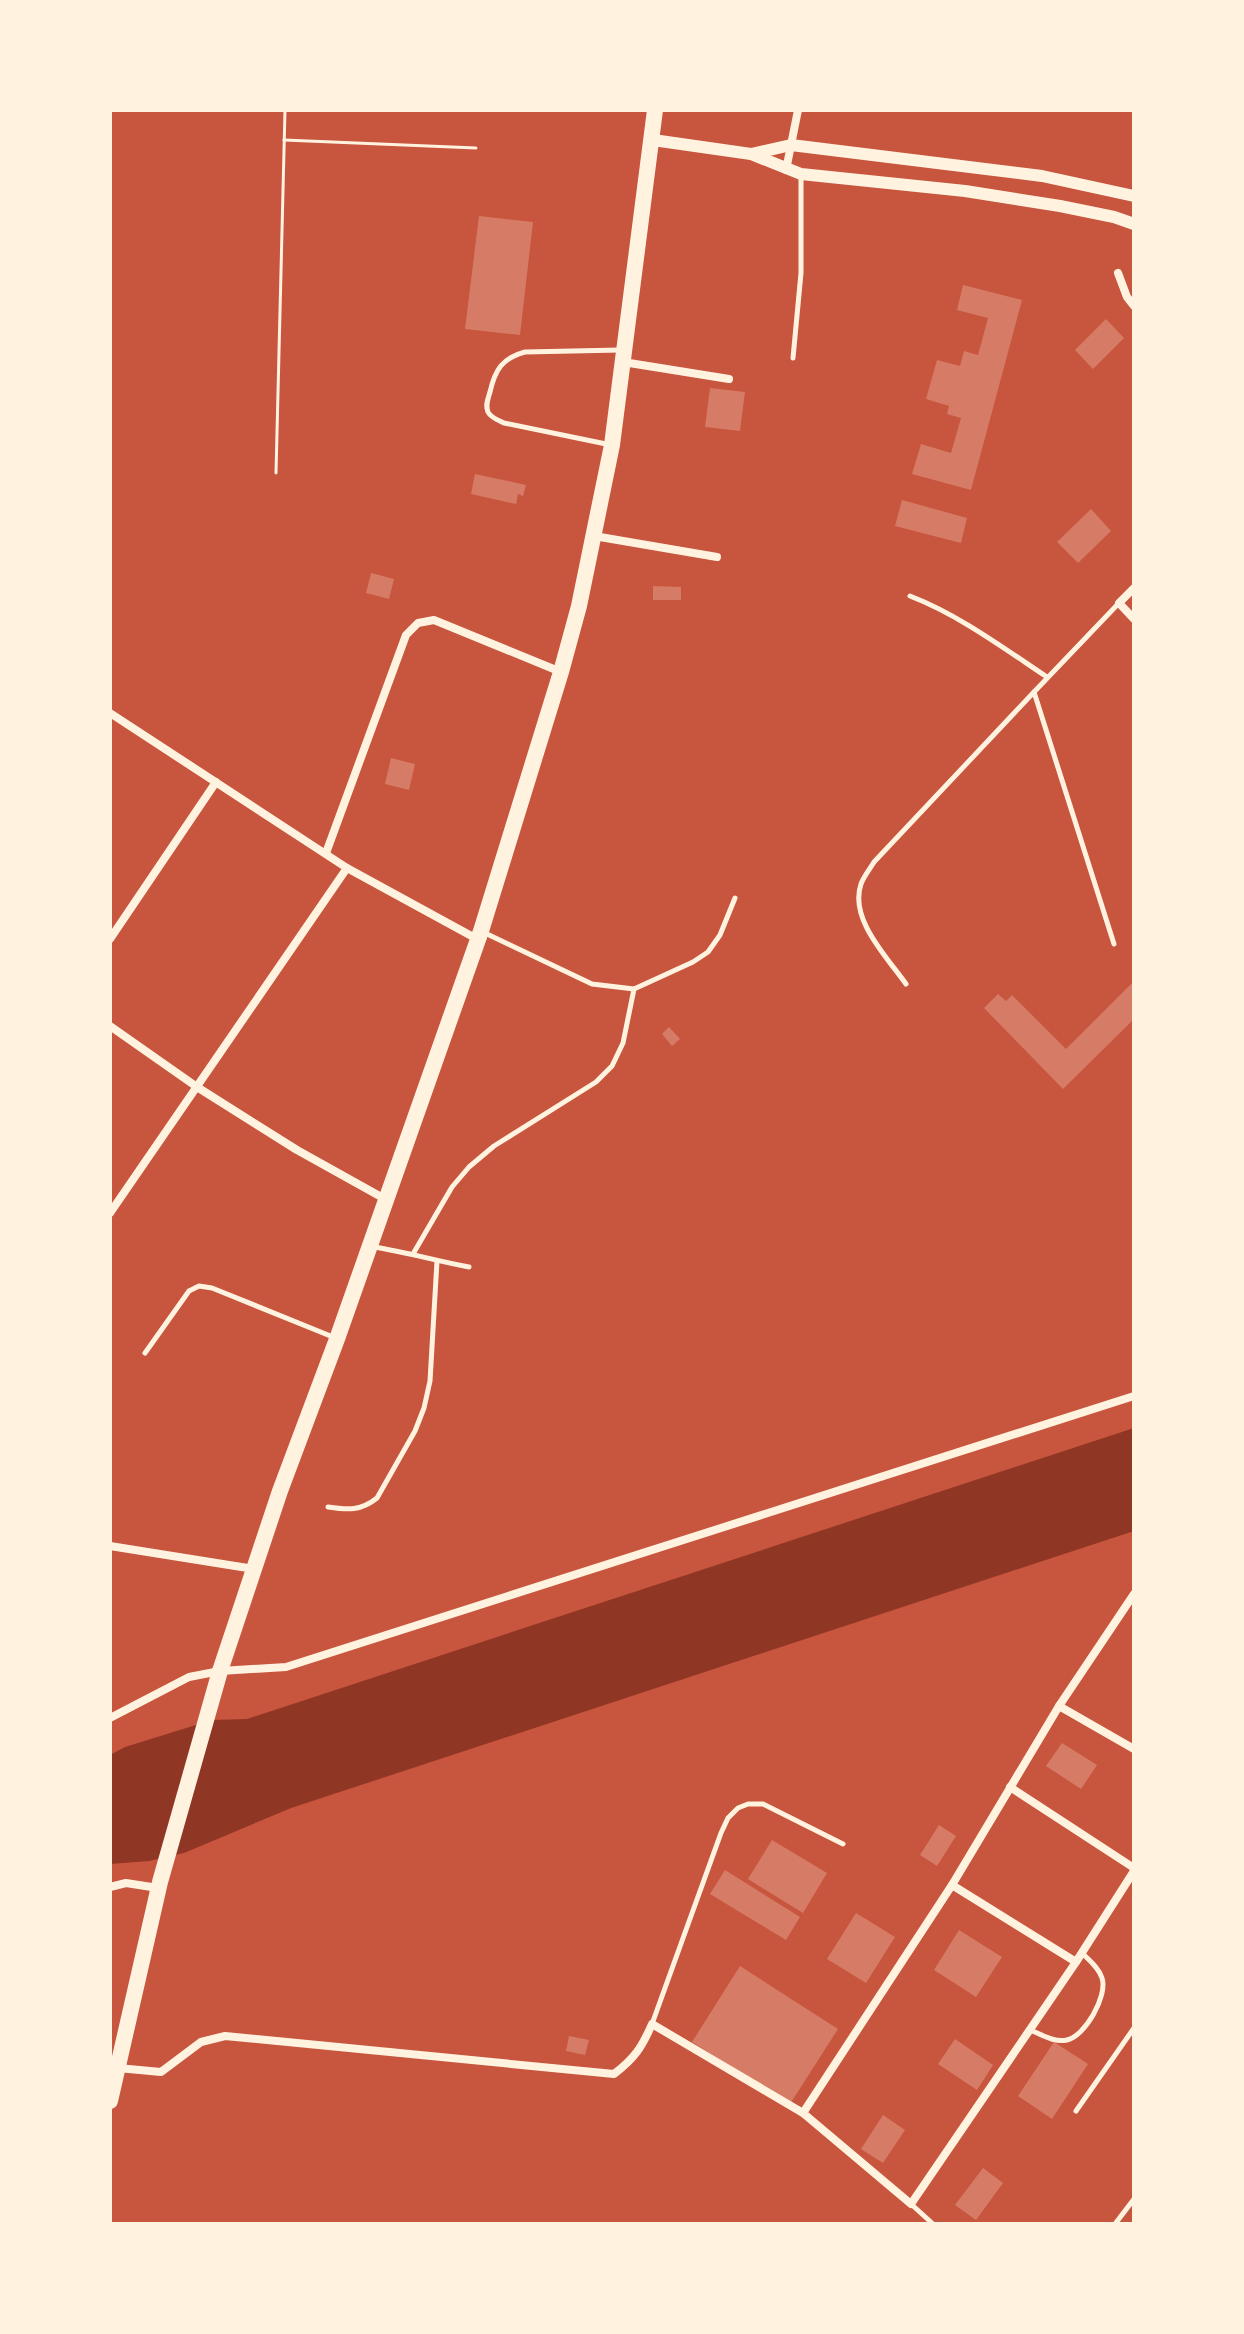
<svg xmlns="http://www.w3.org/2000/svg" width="1244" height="2334" viewBox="0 0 1244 2334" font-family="'Space Grotesk',sans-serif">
  <rect width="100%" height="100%" fill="#c8553d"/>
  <!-- water -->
  <path fill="#8f3625" d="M1134 1428V1531L291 1808 184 1853 149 1861 110 1864V1755L125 1747 212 1720 247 1719Z"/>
  <!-- building -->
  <g fill="#d67c66">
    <path d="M479 216 533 222 520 335 465 329Z"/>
    <path d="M963 285 1022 300 971 490 912 474 921 444 951 453 961 418 947 414 949 406 926 399 937 360 960 366 964 351 978 355 988 318 957 310Z"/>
    <path d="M1106 319 1124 338 1093 369 1075 350Z"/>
    <path d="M710 388 745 392 740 431 705 427Z"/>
    <path d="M475 474 526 485 523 496 518 494 516 504 471 494Z"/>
    <path d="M902 500 967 518 961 543 895 526Z"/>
    <path d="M1091 509 1111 531 1078 563 1057 542Z"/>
    <path d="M371 573 394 579 389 599 366 593Z"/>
    <path d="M653 586 681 587V600H653Z"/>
    <path d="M391 758 415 764 409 790 385 784Z"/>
    <path d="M1134 981V1019L1063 1089 984 1008 998 994 1006 1001 1012 995 1066 1049Z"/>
    <path d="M669 1027 680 1039 672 1046 662 1034Z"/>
    <path d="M1062 1743 1097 1765 1081 1789 1046 1766Z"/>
    <path d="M939 1825 956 1836 937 1866 920 1855Z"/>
    <path d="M772 1840 827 1873 803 1913 748 1879Z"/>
    <path d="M725 1870 800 1917 786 1940 710 1894Z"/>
    <path d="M856 1913 895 1937 866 1983 827 1959Z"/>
    <path d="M959 1930 1002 1957 976 1997 934 1970Z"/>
    <path d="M740 1966 838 2029 790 2104 692 2042Z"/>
    <path d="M569 2036 589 2040 585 2055 566 2051Z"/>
    <path d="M955 2039 993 2065 977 2090 938 2064Z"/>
    <path d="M1054 2042 1088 2064 1052 2119 1018 2096Z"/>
    <path d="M883 2115 905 2130 883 2163 861 2149Z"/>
    <path d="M983 2168 1003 2183 976 2220 955 2205Z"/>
  </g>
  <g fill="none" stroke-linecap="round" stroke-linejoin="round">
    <!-- path -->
    <g stroke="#fff3e0" stroke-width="3">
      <path d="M284 140 476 148"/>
      <path d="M276 473 285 110"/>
    </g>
    <!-- service -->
    <g stroke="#fff3e0" stroke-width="5">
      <path d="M793 358 801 273V175"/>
      <path d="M611 445 504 423C498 420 491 418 488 412 485 405 488 399 490 392 495 370 502 358 525 352L620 350"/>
      <path d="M910 596C959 615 1002 647 1047 677"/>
      <path d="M485 933 592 984 634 989 693 962 708 952 720 935 735 898"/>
      <path d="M1114 944 1034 692 1119 603"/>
      <path d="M906 984C887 957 849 919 861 884 864 876 870 869 874 862L1034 692"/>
      <path d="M374 1247C406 1252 437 1261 469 1267"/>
      <path d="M413 1254 452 1187 469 1167 494 1146 596 1082 612 1066 623 1043 634 989"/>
      <path d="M145 1353 189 1291 199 1286 212 1288 333 1337"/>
      <path d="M328 1507C348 1510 361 1511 377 1498L415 1431 424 1408 430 1381 437 1261"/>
      <path d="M652 2024 721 1833 728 1818 738 1808 748 1804H763L843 1844"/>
      <path d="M1030 2030C1041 2034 1054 2043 1067 2040 1085 2036 1108 1996 1102 1978 1099 1968 1089 1960 1082 1953"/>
      <path d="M1076 2111 1134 2028"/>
      <path d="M911 2204 933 2224"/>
      <path d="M1115 2224 1134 2199"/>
    </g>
    <!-- minor -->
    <g stroke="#fff3e0" stroke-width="8">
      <path d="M786 170 798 110"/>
      <path d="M1118 273 1127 297 1134 306"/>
      <path d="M623 362 729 379"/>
      <path d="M594 536 717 557"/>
      <path d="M1134 588 1119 603 1134 619"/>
      <path d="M110 713 347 868 477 939"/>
      <path d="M326 853 406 635 418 623 434 620 561 672"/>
      <path d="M110 939 216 782"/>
      <path d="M110 1026 197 1087 297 1150 385 1199"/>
      <path d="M110 1213 347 868"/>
      <path d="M110 1546 254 1569"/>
      <path d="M1059 1706 1134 1749"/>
      <path d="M110 1718 189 1677 220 1671 286 1667 1134 1396"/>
      <path d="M1010 1787 1134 1868"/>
      <path d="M952 1885 1076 1962"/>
      <path d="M110 1887 126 1883 158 1888"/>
      <path d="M118 2068 161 2072 201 2042 225 2036 614 2074C635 2058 642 2047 652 2024L803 2113 911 2204 1076 1962 1134 1871"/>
      <path d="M803 2113 952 1885 1059 1706 1134 1594"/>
    </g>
    <!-- tertiary -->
    <g stroke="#fff3e0" stroke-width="12">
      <path d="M653 140 751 154 801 174 965 191 1060 206 1114 217 1134 224"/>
      <path d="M751 154 791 145 1042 176 1134 196"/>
    </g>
    <!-- primary -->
    <path stroke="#fff3e0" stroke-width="16" d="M110 2101 160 1882 220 1671 280 1491 337 1339 481 931 561 672 579 606 612 445 655 110"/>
  </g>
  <!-- border -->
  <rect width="1244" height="2334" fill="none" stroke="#fff3e0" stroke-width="224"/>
</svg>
